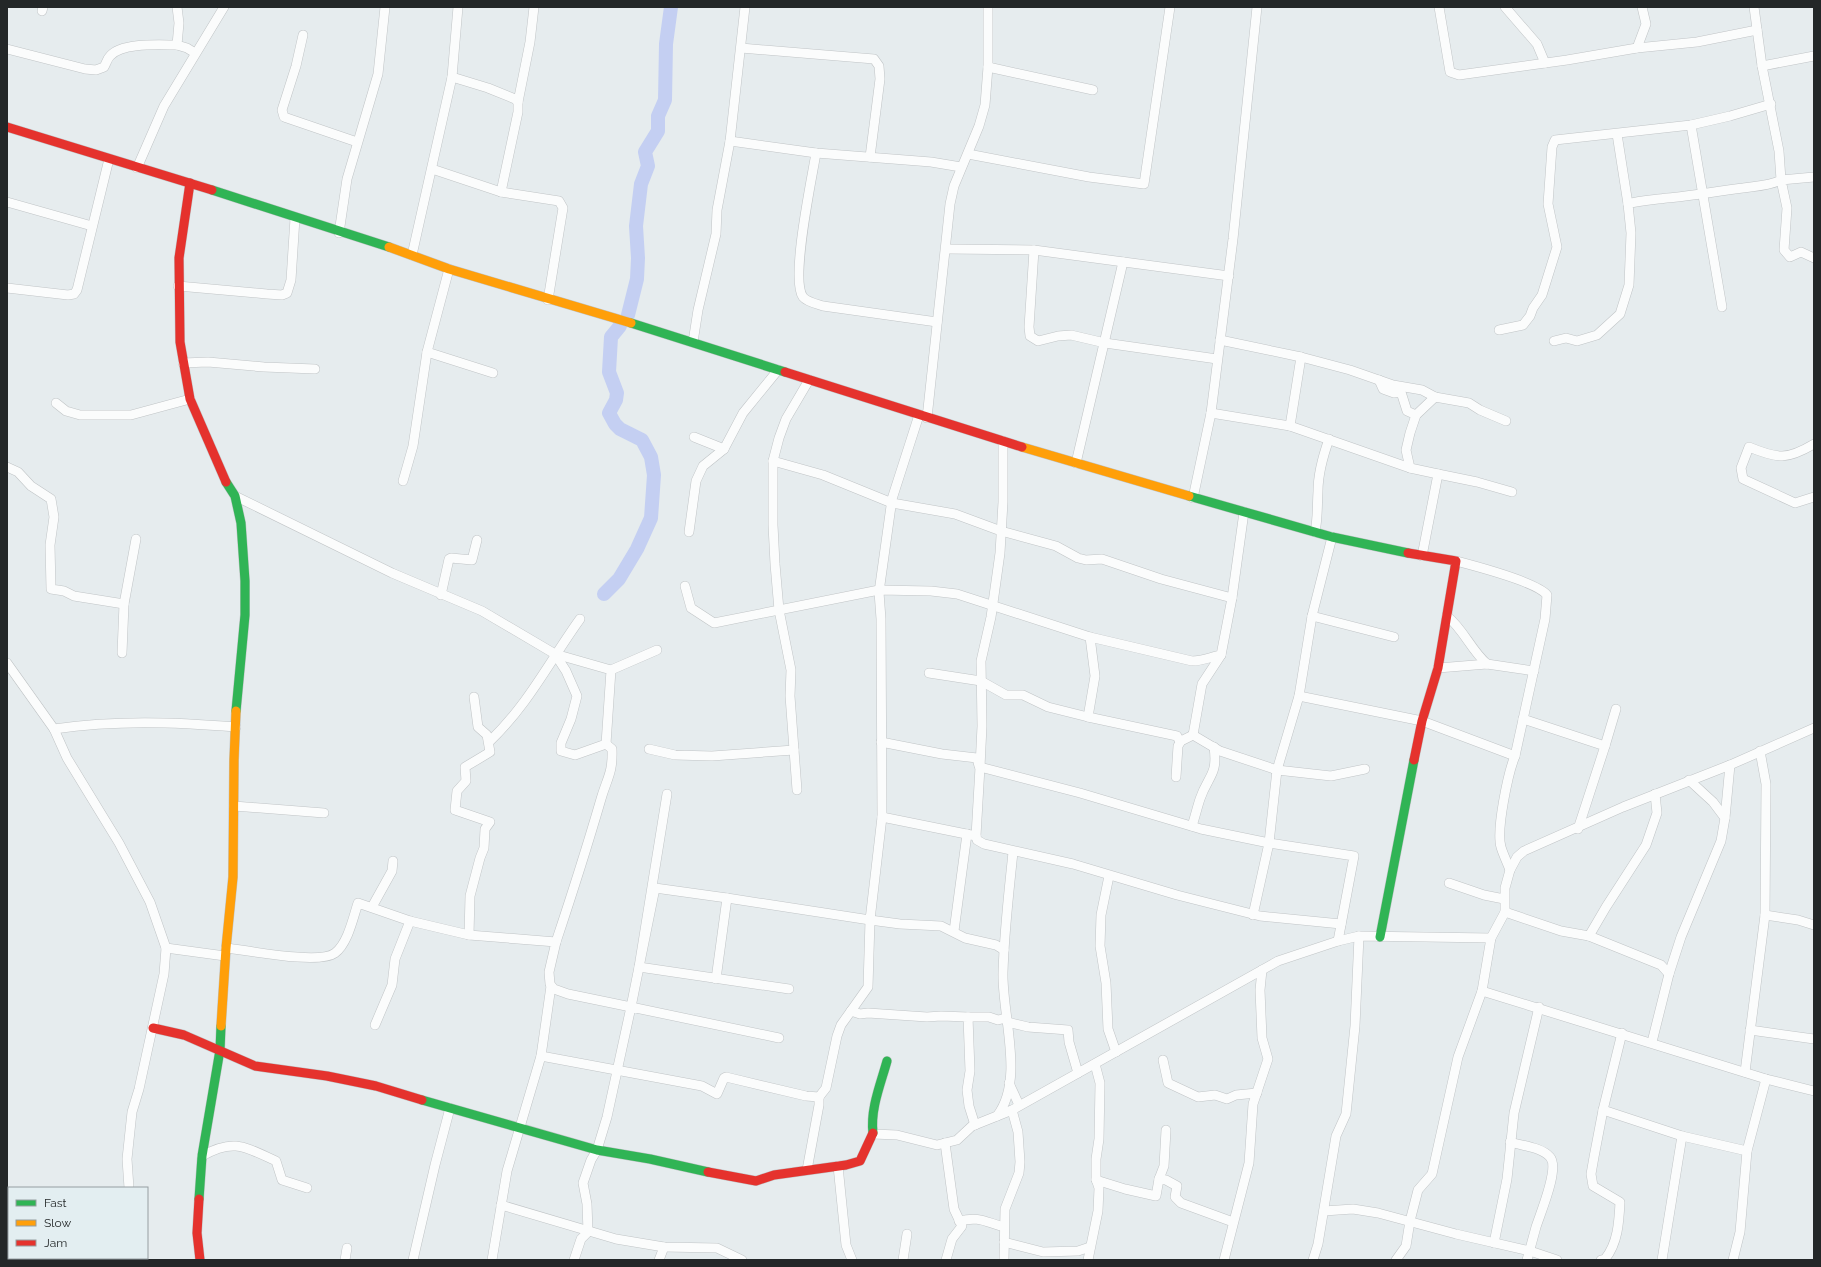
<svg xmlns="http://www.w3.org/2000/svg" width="1821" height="1267" viewBox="0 0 1821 1267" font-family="Raleway,sans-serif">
  <rect width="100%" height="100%" fill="#e6ecee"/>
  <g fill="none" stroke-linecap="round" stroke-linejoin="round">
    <!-- river -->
    <g stroke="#c4cff2" stroke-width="14">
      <path d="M628 315 637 279 638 258 636 226 641 184 648 166 645 152 658 131V116L665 100 666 44 671 7"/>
      <path d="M604 594 619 579 637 549 651 518 654 475 651 457 642 440 620 429 615 424 609 413 616 400 617 393 609 372 611 337 620 326"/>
    </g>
    <defs>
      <g id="street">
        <path d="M177 7 179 23 177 45 187 48 195 53"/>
        <path d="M1439 7 1450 72 1459 75 1567 60 1637 48 1697 42 1757 30"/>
        <path d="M1505 7 1537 44 1545 63"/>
        <path d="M42 11 43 7"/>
        <path d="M303 35 296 66 282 110 284 117 357 142"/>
        <path d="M741 48 874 59 879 66 880 79 870 157"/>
        <path d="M1637 48 1646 24 1642 7"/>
        <path d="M7 49 85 69 96 70 104 67C106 64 107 59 110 56 122 42 161 45 177 45"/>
        <path d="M1762 66 1814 56"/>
        <path d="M988 67 1093 90"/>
        <path d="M452 77 488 88 515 99 518 102V112L501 192"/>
        <path d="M518 102 530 42 534 7"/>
        <path d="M1691 125 1722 307"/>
        <path d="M1617 134 1628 204"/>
        <path d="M730 141 816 153 931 162 961 167"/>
        <path d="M816 153C812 178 790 280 803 297 807 302 817 304 823 306L937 322"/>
        <path d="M968 154 1089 177 1144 184 1170 7"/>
        <path d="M137 168 164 106 224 7"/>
        <path d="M432 169 501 192 559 201 563 208 562 214 548 300"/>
        <path d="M1814 177 1781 180 1787 208 1784 250 1790 257 1801 252 1814 258"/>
        <path d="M7 202 92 226"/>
        <path d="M339 233 347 179 378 74 385 7"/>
        <path d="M947 249 1034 250 1229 276"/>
        <path d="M1034 250 1029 327 1030 336 1038 341 1058 336 1071 335 1105 343 1217 359"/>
        <path d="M412 255 452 77 458 7"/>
        <path d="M178 286 267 294 282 295 287 293 291 280 295 218"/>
        <path d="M7 288 68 295 74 294 77 290 109 159"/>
        <path d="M1499 330 1523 325 1530 316 1533 308 1542 295 1557 247 1548 204 1552 147 1555 140 1691 125 1730 116 1771 104"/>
        <path d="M1220 340 1301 357 1350 370 1393 385 1422 390 1435 397"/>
        <path d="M1554 341 1566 338 1577 341 1597 335 1620 314 1629 285 1631 233 1628 204C1641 200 1653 200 1667 198 1692 196 1717 191 1743 188 1756 186 1769 186 1781 180L1779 151 1762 66 1754 7"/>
        <path d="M693 342 698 310 716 234 717 210 730 141 745 7"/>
        <path d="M427 352 493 373"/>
        <path d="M183 363 208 362 264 367 315 369"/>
        <path d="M1379 380 1383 389 1394 393 1401 392 1407 411 1416 415"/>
        <path d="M56 403 66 411 80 415H131L190 399"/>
        <path d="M1211 413 1290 426 1410 468 1438 474 1422 556"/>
        <path d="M927 418 950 204 954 186 979 126 985 105 988 67V7"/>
        <path d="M1290 426 1301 357"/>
        <path d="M694 437 724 449 743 413 778 370"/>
        <path d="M1814 444C1787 460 1778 459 1749 447L1741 468 1743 479 1795 503 1814 497"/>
        <path d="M773 461 823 475 892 503 955 514 1001 531 1056 546 1078 558 1086 560 1102 559 1161 579 1232 598"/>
        <path d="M1076 463 1123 262"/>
        <path d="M7 467 18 472 31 486 51 499 54 517 50 545 51 589 64 591 74 596 124 604"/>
        <path d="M1410 468 1406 450 1410 433 1416 415 1435 397 1469 403 1480 410 1506 421"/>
        <path d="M1438 474 1477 482 1512 492"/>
        <path d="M403 481 413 446 427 352 449 269"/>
        <path d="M235 496 392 573 482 611 555 654 566 671 577 696 571 719 561 743V751L575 755 606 744"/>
        <path d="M1193 498 1211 413 1233 239 1257 7"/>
        <path d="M689 532 696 481 703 466 724 449"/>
        <path d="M1315 532C1318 517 1317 507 1318 491 1318 473 1323 456 1329 439"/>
        <path d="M1332 537 1312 616 1299 696 1277 770 1269 843 1354 856 1338 941"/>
        <path d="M1456 561C1475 566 1537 582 1547 595L1545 619 1515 756C1508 773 1496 830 1501 847 1503 854 1507 862 1510 870"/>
        <path d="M685 586 691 608 714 623 879 590 931 591 957 594 1090 637 1192 661C1202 661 1211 657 1221 655L1222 650 1232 598 1244 512"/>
        <path d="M441 595 449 559 451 558 472 560 477 540"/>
        <path d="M1312 616 1394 637"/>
        <path d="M1447 616C1464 630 1471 650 1487 664"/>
        <path d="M1090 637 1095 676 1088 717 1177 736 1180 742"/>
        <path d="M122 653 124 604 136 539"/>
        <path d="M555 654 611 670 606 744"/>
        <path d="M1221 655 1202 684 1193 735 1220 751 1277 770 1331 776 1365 769"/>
        <path d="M7 663 54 729 67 758 119 843 150 902 166 948 164 974 139 1089 132 1112 127 1159 129 1188"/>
        <path d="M1438 668 1487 664 1534 671"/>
        <path d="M611 670 657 650"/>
        <path d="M929 673 981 681 1006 695H1023L1048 707 1088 717"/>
        <path d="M1299 696 1422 721 1515 756"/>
        <path d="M1523 719 1605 746 1578 829"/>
        <path d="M54 729C116 720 173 722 236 727"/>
        <path d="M489 742C528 705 549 662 580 619"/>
        <path d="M881 742 942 754 977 758 979 766"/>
        <path d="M1605 746 1616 709"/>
        <path d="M649 749 675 755 712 756 794 750"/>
        <path d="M980 767 982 726 981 661 991 617 1000 553 1003 502V441"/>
        <path d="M1176 777 1178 746 1181 741 1193 735"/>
        <path d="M1689 780 1713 802 1725 818"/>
        <path d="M797 790 790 696 791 670 779 610 775 564 773 525V461L779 438 786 419 809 380"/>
        <path d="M667 794 639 967 655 888 727 898"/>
        <path d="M234 806 324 813"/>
        <path d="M882 817 881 619 879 592 892 499 919 415"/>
        <path d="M1192 826C1195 817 1197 808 1200 799 1208 775 1218 776 1214 747"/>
        <path d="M976 836 980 767 1080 793 1201 829 1269 843 1253 915"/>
        <path d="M1109 876 1101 915 1100 946 1106 983 1108 1029 1116 1052"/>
        <path d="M1449 883 1484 895 1504 899"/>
        <path d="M372 907 392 871 393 861"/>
        <path d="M1505 912 1561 931 1589 936 1661 965 1669 974"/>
        <path d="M1765 915 1798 920 1814 925"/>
        <path d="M954 931 967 834"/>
        <path d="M469 935 470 896 480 858 484 848 485 829 490 822 455 810 457 791 466 781 465 767 490 752 487 735 478 727 474 697"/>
        <path d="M1589 936 1606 907 1646 845 1657 813 1655 794"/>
        <path d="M556 942C572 894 587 847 601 799 607 778 613 773 612 749L606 744"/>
        <path d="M166 948 225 956"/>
        <path d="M226 948C247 950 319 965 335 953 348 943 353 918 358 903L410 921 469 935 556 942 549 972 550 984 554 989 568 994 631 1007 639 967 789 989"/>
        <path d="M716 979 727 898 870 920 882 817 976 836 977 840 984 844 1073 864 1177 895 1260 916 1341 924"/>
        <path d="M1482 991 1766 1079 1814 1091"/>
        <path d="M851 1011 860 1014 868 1013 927 1017 941 1016 968 1017 970 1071 967 1090 969 1106 975 1125"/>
        <path d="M968 1017H989L998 1020 1006 1018"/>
        <path d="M1007 1022 1028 1027 1068 1030 1069 1042 1078 1073"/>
        <path d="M375 1025 392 985 395 959 410 921"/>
        <path d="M1750 1030 1814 1039"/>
        <path d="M1652 1042 1669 974 1681 937 1721 841 1725 818 1730 765"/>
        <path d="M541 1056 702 1086 717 1094 724 1078 726 1077 806 1096 819 1097 826 1088 837 1036 841 1025 868 987 870 920 900 924 941 926 965 938 996 945 1004 950"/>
        <path d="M1163 1060 1168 1083 1198 1097 1215 1095 1227 1099 1236 1095 1257 1093"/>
        <path d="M1745 1072 1765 915 1766 784 1760 751"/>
        <path d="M1009 1083 1019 1105"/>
        <path d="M1603 1110 1682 1136 1747 1151"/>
        <path d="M997 1116C1025 1080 1002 1016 1003 973 1004 933 1009 892 1013 852"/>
        <path d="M873 1134 897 1135 937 1145 957 1140 972 1126 1012 1110 1278 961 1338 941 1359 936 1491 938"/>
        <path d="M1510 1142C1523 1146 1541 1147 1550 1157 1560 1168 1540 1214 1536 1227 1533 1238 1530 1249 1527 1260"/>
        <path d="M945 1143 954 1209 962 1226 952 1239 946 1260"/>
        <path d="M202 1156C234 1138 245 1147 276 1161L282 1180 307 1188"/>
        <path d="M838 1166 846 1245 852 1260"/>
        <path d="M807 1170 819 1105V1097"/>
        <path d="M1159 1179 1164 1166 1166 1130"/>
        <path d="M1096 1180 1125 1189 1156 1196 1159 1179 1166 1180 1177 1186 1175 1197 1181 1203 1233 1222"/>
        <path d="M501 1205 616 1239 664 1247 717 1248 742 1260"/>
        <path d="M1324 1211 1353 1209 1378 1213 1456 1234 1530 1251 1557 1260"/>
        <path d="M959 1221C980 1216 985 1222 1004 1227"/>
        <path d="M1004 1242 1043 1252 1078 1251 1090 1247"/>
        <path d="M1494 1243 1507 1179 1514 1113 1539 1007"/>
        <path d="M7 1254 9 1253"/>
        <path d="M126 1260V1258"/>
        <path d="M345 1260 347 1248"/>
        <path d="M413 1260 435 1165 450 1108"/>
        <path d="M492 1260 507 1171 541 1056 551 986"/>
        <path d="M574 1260 581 1239 588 1232 587 1204 583 1183 591 1160 597 1150 607 1117 631 1007 779 1038"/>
        <path d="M659 1260 664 1247"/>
        <path d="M903 1260 907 1234"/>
        <path d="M1004 1260 1005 1209 1019 1173 1020 1162 1018 1132 1012 1110"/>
        <path d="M1088 1260 1098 1211 1099 1188 1096 1179V1159L1099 1139 1100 1083 1095 1064"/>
        <path d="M1224 1260 1249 1163 1253 1104 1268 1059 1262 1038 1260 990 1262 970"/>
        <path d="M1313 1260 1318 1244 1336 1136 1346 1114 1355 1026 1359 936"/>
        <path d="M1396 1260 1406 1246 1410 1221 1418 1190 1432 1174 1458 1057 1482 991 1491 938 1505 912V888L1510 870 1517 857 1524 851 1623 807 1730 765 1814 728"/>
        <path d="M1601 1260 1605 1259C1618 1243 1619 1222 1620 1202L1593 1186 1591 1174 1594 1157 1603 1110 1622 1033"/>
        <path d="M1662 1260 1682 1136"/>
        <path d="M1733 1260 1740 1232 1747 1151 1766 1079"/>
      </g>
      <g id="fast">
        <path d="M212 190 389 247"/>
        <path d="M631 323 785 372"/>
        <path d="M226 482 235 496 241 523 245 581V615L236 711"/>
        <path d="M1189 496 1332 537 1408 553"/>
        <path d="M1380 937 1414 760"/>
        <path d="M422 1100 597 1150 650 1159 708 1172"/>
        <path d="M873 1133C870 1109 881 1083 887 1061"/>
        <path d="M199 1199 202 1156 220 1050 221 1026"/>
      </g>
      <g id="slow">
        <path d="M389 247 449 269 631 323"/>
        <path d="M1022 447 1189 496"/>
        <path d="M221 1026 226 948 233 877 234 760 236 711"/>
      </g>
      <g id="jam">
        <path d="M7 127 212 190"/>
        <path d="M190 183 179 258 180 342 190 399 226 482"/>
        <path d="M785 372 1022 447"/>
        <path d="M1408 553 1456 561 1438 668 1422 721 1414 760"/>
        <path d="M153 1028 184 1035 255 1066 327 1076 376 1086 422 1100"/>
        <path d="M708 1172 756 1181 774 1175 846 1165 860 1161 873 1133"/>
        <path d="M199 1199 197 1233 200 1260"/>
      </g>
    </defs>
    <!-- street casing -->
    <use href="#street" stroke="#c0c4c6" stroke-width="10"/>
    <!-- fast casing -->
    <use href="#fast" stroke="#c0c4c6" stroke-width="10"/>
    <!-- slow casing -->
    <use href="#slow" stroke="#c0c4c6" stroke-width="10"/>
    <!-- jam casing -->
    <use href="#jam" stroke="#c0c4c6" stroke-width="10"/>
    <!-- street -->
    <use href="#street" stroke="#fbfcfc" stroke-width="9"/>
    <!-- fast -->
    <use href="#fast" stroke="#30b455" stroke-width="9"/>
    <!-- slow -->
    <use href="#slow" stroke="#ff9f0a" stroke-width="9"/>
    <!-- jam -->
    <use href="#jam" stroke="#e5322d" stroke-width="9"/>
  </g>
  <!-- border -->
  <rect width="1821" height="1267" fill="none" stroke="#232728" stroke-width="16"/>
  <!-- legend -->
  <rect x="8" y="1187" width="140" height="72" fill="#e3eef1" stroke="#969ea1"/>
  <rect x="16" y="1200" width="20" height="6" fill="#30b455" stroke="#969ea1"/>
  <text x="44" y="1207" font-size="12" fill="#232728">Fast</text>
  <rect x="16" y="1220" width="20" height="6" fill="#ff9f0a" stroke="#969ea1"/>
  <text x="44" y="1227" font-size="12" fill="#232728">Slow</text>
  <rect x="16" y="1240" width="20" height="6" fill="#e5322d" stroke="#969ea1"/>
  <text x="44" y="1247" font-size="12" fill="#232728">Jam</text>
</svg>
